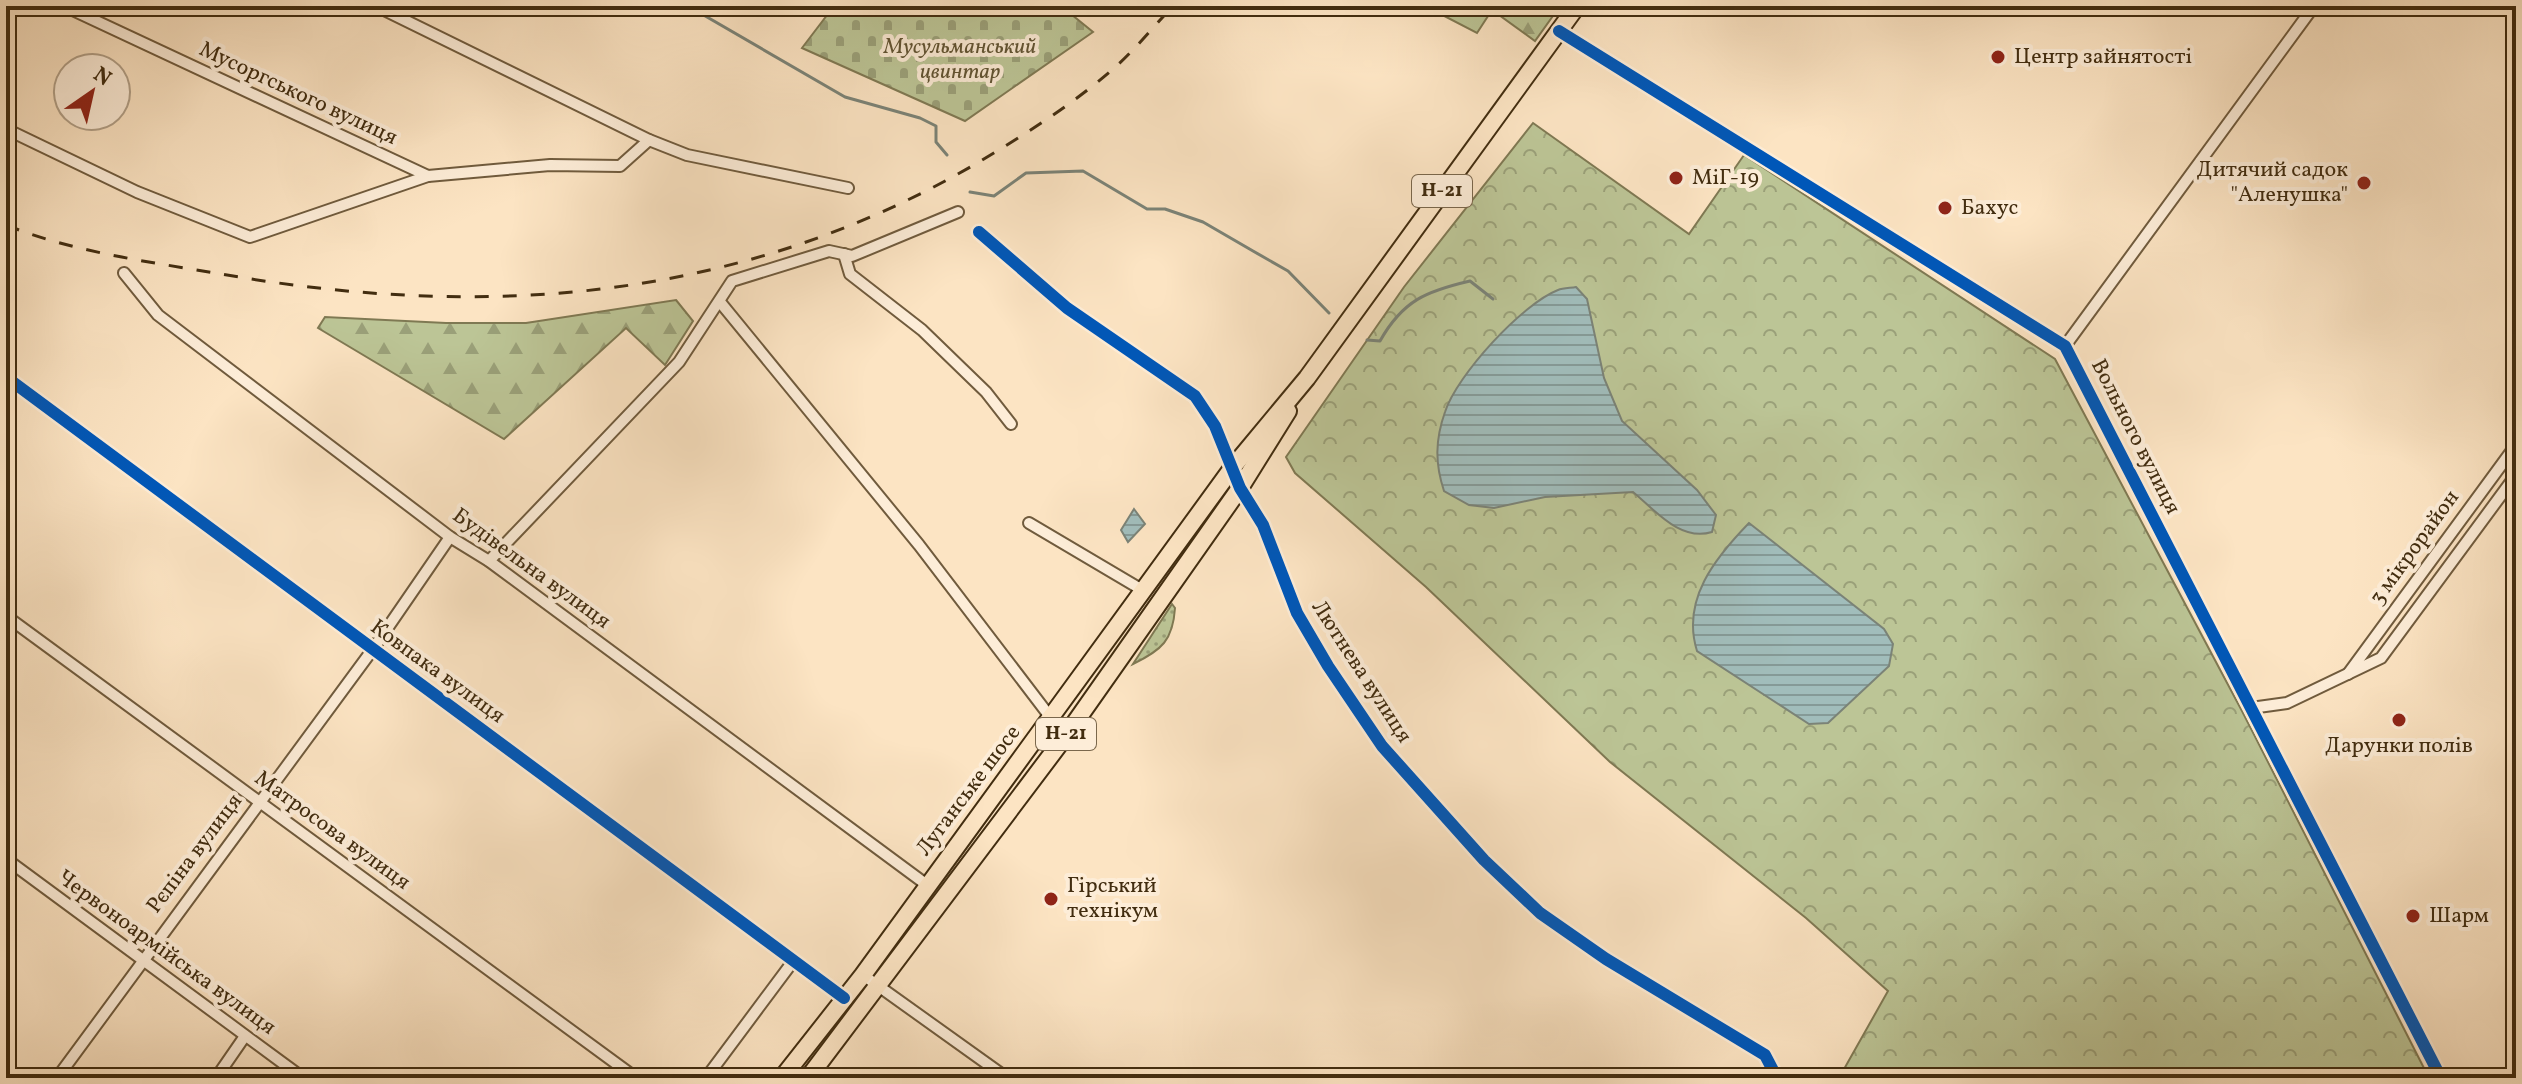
<svg xmlns="http://www.w3.org/2000/svg" width="2522" height="1084" viewBox="0 0 2522 1084" font-family="Vollkorn,serif">
  <defs>
    <pattern id="grass-dots" width="8" height="8" patternUnits="userSpaceOnUse" patternTransform="scale(2)"><rect width="8" height="8" fill="#bcc596"/><path d="M2 2h.1M6 6h.1" fill="none" stroke="#9aa079" stroke-width="1.8" stroke-linecap="round"/></pattern>
    <pattern id="forest-firs" width="22" height="20" patternUnits="userSpaceOnUse" patternTransform="scale(2)"><rect width="22" height="20" fill="#bcc596"/><path d="M5 1l3.5 6h-7zM16 11l3.5 6h-7z" fill="#9aa079"/></pattern>
    <pattern id="cemetery-stones" width="16" height="16" patternUnits="userSpaceOnUse" patternTransform="scale(2)"><rect width="16" height="16" fill="#bcc596"/><path d="M2 7V4a2 2 0 0 1 4 0v3zM10 15v-3a2 2 0 0 1 4 0v3z" fill="#9aa079"/></pattern>
    <pattern id="park-crowns" width="20" height="18" patternUnits="userSpaceOnUse" patternTransform="scale(2)"><rect width="20" height="18" fill="#bcc596"/><path d="M2 6a3 3 0 1 1 6 0M12 15a3 3 0 1 1 6 0" fill="none" stroke="#9aa079"/></pattern>
    <pattern id="water-rules" width="6" height="5" patternUnits="userSpaceOnUse" patternTransform="scale(2)"><rect width="6" height="5" fill="#a1bdbb"/><path d="M0 2.5h6" fill="none" stroke="#859a97"/></pattern>
  </defs>
  <rect width="100%" height="100%" fill="#fce4c3"/>
  <filter id="stains"><feTurbulence type="fractalNoise" baseFrequency=".0025" numOctaves="4"/><feColorMatrix values="0 0 0 0 .2 0 0 0 0 .09 0 0 0 0 .02 0 0 0 .5 -.17"/></filter>
  <radialGradient id="worn" r=".72"><stop offset=".6" stop-color="#630" stop-opacity="0"/><stop offset="1" stop-color="#630" stop-opacity=".3"/></radialGradient>
  <!-- grass -->
  <path fill="url(#grass-dots)" stroke="#7f7953" stroke-width="2" d="M1172 604 1175 608C1173 640 1162 650 1133 664Z"/>
  <!-- forest -->
  <g fill="url(#forest-firs)" stroke="#7f7953" stroke-width="2">
    <path d="M1425 6H1560L1535 41 1492 10 1477 33Z"/>
    <path d="M676 300 693 321 665 365 626 328 504 439 318 328 325 317 446 323H526Z"/>
  </g>
  <!-- cemetery -->
  <path fill="url(#cemetery-stones)" stroke="#7f7953" stroke-width="2" d="M834 6H1061L1093 32 965 121 802 48Z"/>
  <!-- park -->
  <path fill="url(#park-crowns)" stroke="#7f7953" stroke-width="2" d="M1533 123 1689 234 1744 155 2055 359 2242 711 2429 1078H1839L1888 991 1806 918 1610 762 1426 587 1295 473 1286 457 1404 287Z"/>
  <!-- water -->
  <g fill="url(#water-rules)" stroke="#7b8377" stroke-width="2">
    <path d="M1576 287 1587 299 1604 378 1622 421 1697 490 1716 515 1712 532C1680 542 1655 510 1633 492L1545 497 1494 508 1469 505 1444 491C1435 464 1435 440 1445 412 1457 375 1522 304 1558 290 1563 288 1571 288 1576 287Z"/>
    <path d="M1134 509 1145 524 1128 542 1121 530Z"/>
    <path d="M1749 523 1884 629 1893 644 1889 666 1828 723 1809 724 1697 651C1681 600 1715 558 1749 523Z"/>
  </g>
  <g fill="none" stroke-linecap="round" stroke-linejoin="round">
    <!-- stream -->
    <g stroke="#7b8377" stroke-width="3">
      <path d="M688 6 845 97 920 118 936 126V142L947 155"/>
      <path d="M970 192 994 196 1026 173 1083 171 1147 209H1165L1203 222 1253 251 1288 271 1329 313"/>
      <path d="M1367 340 1380 341C1403 300 1427 291 1470 281L1493 299"/>
    </g>
    <defs>
      <g id="minor">
        <path d="M64 6 428 176"/>
        <path d="M376 6 649 140 687 155 848 188"/>
        <path d="M659 6 662 7"/>
        <path d="M1559 31 2065 346 2441 1078"/>
        <path d="M6 129 137 192 250 237 428 176 550 165 620 166 649 140"/>
        <path d="M979 232 1067 308 1195 396 1215 426 1240 488 1263 525 1297 613 1328 666 1382 746 1484 860 1540 913 1606 959 1765 1055 1777 1078"/>
        <path d="M844 254 850 274 922 330 986 392 1011 424"/>
        <path d="M124 273 158 315 450 537 489 561 927 885"/>
        <path d="M720 302 919 545 1051 718"/>
        <path d="M2065 346 2314 6"/>
        <path d="M6 377 844 998"/>
        <path d="M1029 523 1144 591"/>
        <path d="M489 561 679 362 732 281 829 251 852 256 958 212"/>
        <path d="M6 616 636 1078"/>
        <path d="M2348 674 2516 445"/>
        <path d="M2251 708 2287 703 2381 658 2516 475"/>
        <path d="M6 859 303 1078"/>
        <path d="M863 975 1007 1078"/>
        <path d="M57 1078 373 649 450 537"/>
        <path d="M216 1078 245 1036"/>
        <path d="M706 1078 794 960"/>
      </g>
      <g id="primary">
        <path d="M782 1078 863 975 1233 467 1307 378 1577 6"/>
        <path d="M808 1078 1067 734 1240 488 1288 411"/>
      </g>
    </defs>
    <!-- minor casing -->
    <use href="#minor" stroke="#705b3d" stroke-width="14"/>
    <!-- primary casing -->
    <use href="#primary" stroke="#422d10" stroke-width="20"/>
    <!-- minor -->
    <use href="#minor" stroke="#fdedd8" stroke-width="10"/>
    <!-- primary -->
    <use href="#primary" stroke="#fce4c3" stroke-width="16"/>
    <!-- rail -->
    <path stroke="#422d10" stroke-width="3" stroke-dasharray="14 14" stroke-linecap="butt" d="M6 225C73 252 150 262 221 274 485 320 736 302 972 166 1021 137 1069 107 1112 70 1134 51 1153 27 1173 6"/>
    <defs>
      <g id="cycleway">
        <path d="M1559 31 2065 346 2441 1078"/>
        <path d="M979 232 1067 308 1195 396 1215 426 1240 488 1263 525 1297 613 1328 666 1382 746 1484 860 1540 913 1606 959 1765 1055 1777 1078"/>
        <path d="M6 377 844 998"/>
      </g>
    </defs>
    <!-- cycleway casing -->
    <use href="#cycleway" stroke="#fdedd8" stroke-width="17"/>
    <!-- cycleway -->
    <use href="#cycleway" stroke="#0057b8" stroke-width="12"/>
  </g>
  <!-- markers -->
  <g fill="#8f2418" stroke="#fdedd8" stroke-width="3">
    <circle cx="1998" cy="57" r="8"/>
    <circle cx="1676" cy="178" r="8"/>
    <circle cx="2364" cy="183" r="8"/>
    <circle cx="1945" cy="208" r="8"/>
    <circle cx="2399" cy="720" r="8"/>
    <circle cx="1051" cy="899" r="8"/>
    <circle cx="2413" cy="916" r="8"/>
  </g>
  <g text-anchor="middle" dominant-baseline="central" stroke-width="8" stroke-linejoin="round" paint-order="stroke">
    <!-- shield labels -->
    <g fill="#fdedd8" stroke="#7a674c" stroke-width="2">
      <rect x="1412" y="175" width="60" height="32" rx="6"/>
      <rect x="1036" y="718" width="60" height="32" rx="6"/>
    </g>
    <g font-size="20" font-weight="bold" fill="#422d10">
      <text x="1442" y="191">Н-21</text>
      <text x="1066" y="734">Н-21</text>
    </g>
    <!-- park labels -->
    <g font-size="22" font-style="italic" fill="#605332" stroke="#fdedd8">
      <text x="960" y="47">Мусульманський<tspan x="960" dy="25">цвинтар</tspan></text>
    </g>
    <!-- poi labels -->
    <g font-size="22" fill="#422d10" stroke="#fdedd8" text-anchor="start">
      <text x="2014" y="57">Центр зайнятості</text>
      <text x="2348" y="170" text-anchor="end">Дитячий садок<tspan x="2348" dy="25">"Аленушка"</tspan></text>
      <text x="1692" y="178">МіГ-19</text>
      <text x="1961" y="208">Бахус</text>
      <text x="2399" y="746" text-anchor="middle">Дарунки полів</text>
      <text x="1067" y="886">Гірський<tspan x="1067" dy="25">технікум</tspan></text>
      <text x="2429" y="916">Шарм</text>
    </g>
    <!-- street labels -->
    <g font-size="22" fill="#422d10" stroke="#fdedd8">
      <text transform="translate(298 94) rotate(25)">Мусоргського вулиця</text>
      <text transform="translate(2135 437) rotate(63)">Вольного вулиця</text>
      <text transform="translate(2415 548) rotate(-54)">3 мікрорайон</text>
      <text transform="translate(531 569) rotate(36)">Будівельна вулиця</text>
      <text transform="translate(437 672) rotate(36)">Ковпака вулиця</text>
      <text transform="translate(1361 672) rotate(57)">Лютнева вулиця</text>
      <text transform="translate(969 791) rotate(-53)">Луганське шосе</text>
      <text transform="translate(332 831) rotate(36)">Матросова вулиця</text>
      <text transform="translate(195 854) rotate(-53)">Рєпіна вулиця</text>
      <text transform="translate(166 953) rotate(36)">Червоноармійська вулиця</text>
    </g>
  </g>
  <!-- margin -->
  <rect width="2522" height="1084" fill="none" stroke="#fce4c3" stroke-width="32"/>
  <rect x="8" y="8" width="2506" height="1068" fill="none" stroke="#422d10" stroke-width="4"/>
  <rect x="16" y="16" width="2490" height="1052" fill="none" stroke="#422d10" stroke-width="2"/>
  <!-- north arrow -->
  <g transform="translate(92 92) rotate(34)"><circle r="38" fill="#fdedd8" stroke="#b2a088" stroke-width="2"/>
  <path d="M0-6L14 30L0 20L-14 30Z" fill="#8f2418"/>
  <text y="-12" font-size="22" font-weight="bold" text-anchor="middle" fill="#422d10">N</text>
  </g>
  <rect width="100%" height="100%" filter="url(#stains)"/>
  <rect width="100%" height="100%" fill="url(#worn)"/>
</svg>
